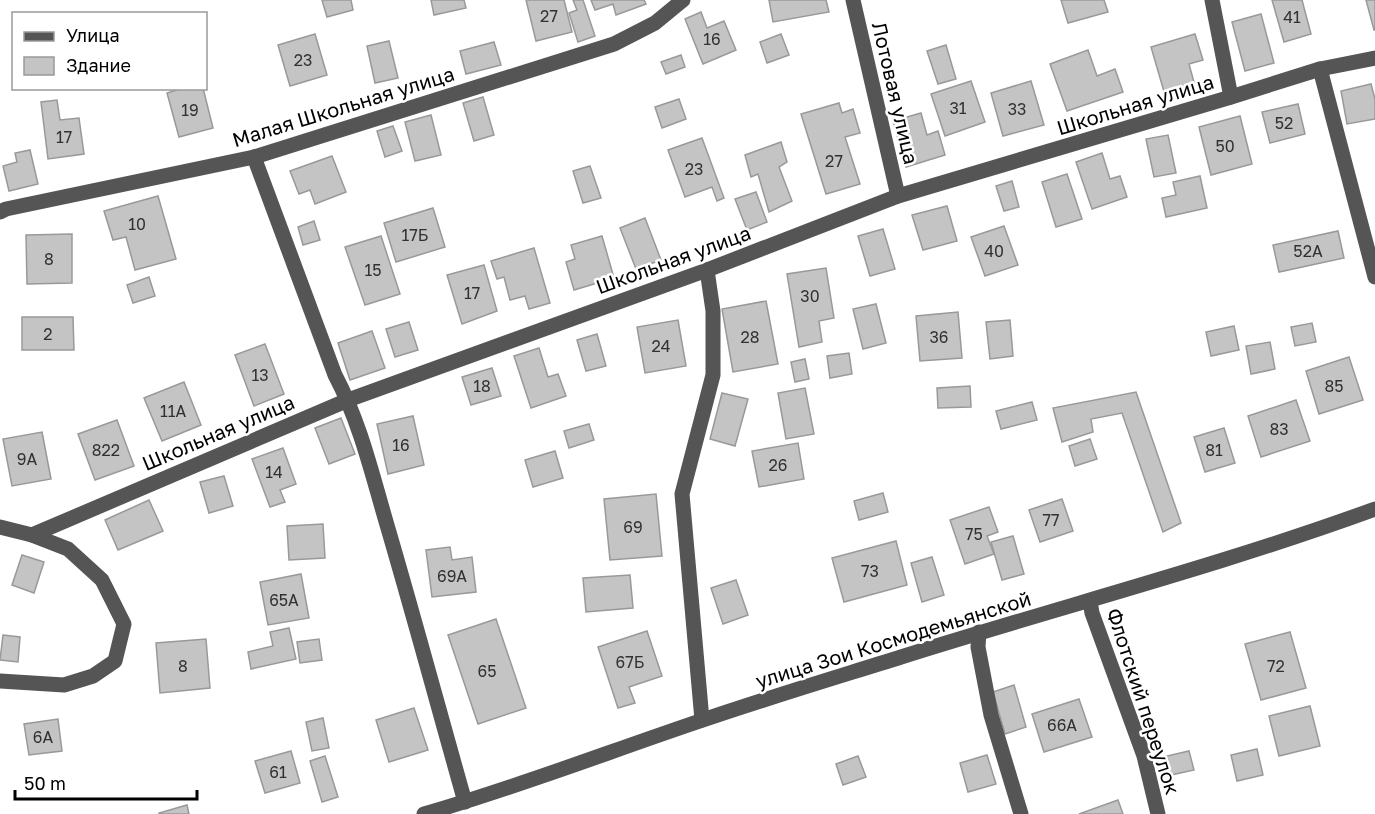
<svg xmlns="http://www.w3.org/2000/svg" width="1375" height="814" viewBox="0 0 1375 814" font-family="'Golos Text',sans-serif">
  <rect width="100%" height="100%" fill="#fff"/>
  <!-- building -->
  <g fill="#c4c4c4" stroke="#999" stroke-width="1.5">
    <path d="M322 0H351L353 10 327 17Z"/>
    <path d="M431 0H464L466 8 434 15Z"/>
    <path d="M526 0H564L572 32 536 41Z"/>
    <path d="M573 0H583L595 36 578 42 569 13 577 10Z"/>
    <path d="M591 0H644L646 4 616 15 613 4 595 10Z"/>
    <path d="M769 0H826L829 12 773 22Z"/>
    <path d="M1061 0H1104L1108 12 1068 23Z"/>
    <path d="M1272 0H1302L1311 34 1284 42Z"/>
    <path d="M1366 0H1375V30H1374Z"/>
    <path d="M701 12 707 28 724 21 736 50 703 64 685 19Z"/>
    <path d="M1261 14 1274 63 1245 71 1232 22Z"/>
    <path d="M315 34 327 75 290 86 278 45Z"/>
    <path d="M781 34 789 55 767 63 760 42Z"/>
    <path d="M1195 34 1203 60 1189 64 1195 86 1165 95 1151 47Z"/>
    <path d="M389 41 398 78 375 83 367 46Z"/>
    <path d="M494 42 501 65 466 74 460 51Z"/>
    <path d="M946 45 956 79 938 84 927 51Z"/>
    <path d="M1088 50 1097 76 1115 69 1123 92 1067 111 1050 64Z"/>
    <path d="M681 55 685 67 666 74 661 62Z"/>
    <path d="M971 81 985 122 945 136 931 94Z"/>
    <path d="M1031 81 1044 125 1003 136 991 93Z"/>
    <path d="M1371 84 1375 99V119L1347 124 1341 91Z"/>
    <path d="M183 88H203L213 128 179 137 167 93Z"/>
    <path d="M483 97 494 135 474 141 463 103Z"/>
    <path d="M679 99 686 119 662 128 655 107Z"/>
    <path d="M57 100 60 120 79 118 84 154 48 159 41 102Z"/>
    <path d="M839 103 842 113 853 109 860 133 845 137 860 184 826 194 801 114Z"/>
    <path d="M1298 104 1305 134 1270 143 1262 112Z"/>
    <path d="M921 113 927 135 938 131 945 155 906 167 893 121Z"/>
    <path d="M431 115 441 155 415 161 405 122Z"/>
    <path d="M1240 116 1252 164 1211 175 1199 127Z"/>
    <path d="M393 126 402 151 385 157 377 131Z"/>
    <path d="M1168 135 1176 173 1154 177 1146 139Z"/>
    <path d="M702 138 724 198 717 201 712 187 685 197 668 150Z"/>
    <path d="M781 142 787 162 779 167 792 201 769 212 758 174 751 177 745 155Z"/>
    <path d="M30 150 38 184 9 191 3 166 17 162 15 153Z"/>
    <path d="M1102 153 1110 179 1120 176 1127 197 1092 209 1076 162Z"/>
    <path d="M332 156 346 192 315 204 310 190 299 194 290 171Z"/>
    <path d="M590 166 601 198 583 203 573 171Z"/>
    <path d="M1067 174 1082 219 1056 227 1042 182Z"/>
    <path d="M1200 176 1207 208 1166 217 1162 198 1176 195 1173 182Z"/>
    <path d="M1012 181 1019 207 1004 211 996 186Z"/>
    <path d="M756 192 767 222 747 230 735 199Z"/>
    <path d="M158 196 176 259 135 270 126 237 113 240 104 211Z"/>
    <path d="M947 206 957 241 923 250 912 215Z"/>
    <path d="M433 208 445 247 396 262 384 223Z"/>
    <path d="M645 218 661 260 636 269 620 228Z"/>
    <path d="M314 221 320 240 303 245 298 227Z"/>
    <path d="M1004 226 1018 265 985 276 971 237Z"/>
    <path d="M883 229 895 269 870 276 858 236Z"/>
    <path d="M1338 231 1344 258 1279 272 1273 245Z"/>
    <path d="M72 234V283L27 284 26 235Z"/>
    <path d="M381 236 400 294 365 305 345 247Z"/>
    <path d="M602 236 614 278 574 290 566 262 575 259 571 245Z"/>
    <path d="M534 248 550 303 529 309 525 296 510 300 504 277 497 279 491 261Z"/>
    <path d="M484 265 497 311 462 324 447 275Z"/>
    <path d="M826 268 834 318 819 321 822 342 799 347 787 274Z"/>
    <path d="M149 277 155 296 133 303 127 285Z"/>
    <path d="M766 301 778 364 733 372 722 309Z"/>
    <path d="M876 304 886 343 863 349 853 309Z"/>
    <path d="M958 312 962 358 920 361 916 316Z"/>
    <path d="M22 317H73L74 350H22Z"/>
    <path d="M678 320 686 366 645 373 637 327Z"/>
    <path d="M1010 320 1013 356 990 359 986 322Z"/>
    <path d="M409 322 418 350 395 357 386 329Z"/>
    <path d="M1312 323 1316 342 1295 346 1291 327Z"/>
    <path d="M1234 326 1239 350 1211 356 1206 332Z"/>
    <path d="M372 331 385 368 350 380 338 343Z"/>
    <path d="M597 334 606 366 586 371 577 340Z"/>
    <path d="M1270 342 1275 369 1251 374 1246 346Z"/>
    <path d="M265 344 284 394 254 406 235 355Z"/>
    <path d="M539 348 548 377 558 374 566 396 531 408 514 356Z"/>
    <path d="M849 353 852 374 830 378 827 356Z"/>
    <path d="M1349 357 1363 400 1319 414 1306 371Z"/>
    <path d="M805 359 809 379 795 382 791 362Z"/>
    <path d="M492 368 501 396 471 405 462 377Z"/>
    <path d="M184 382 201 425 162 441 144 398Z"/>
    <path d="M970 386 971 407 938 408 937 388Z"/>
    <path d="M805 388 814 434 786 439 778 393Z"/>
    <path d="M1136 392 1181 523 1163 532 1122 413 1091 419 1093 432 1062 442 1053 408Z"/>
    <path d="M722 393 748 399 735 446 710 439Z"/>
    <path d="M1296 400 1310 441 1261 457 1248 416Z"/>
    <path d="M1032 402 1037 420 1001 429 996 411Z"/>
    <path d="M413 416 424 465 388 474 377 424Z"/>
    <path d="M341 418 355 454 329 464 315 428Z"/>
    <path d="M117 420 134 466 95 480 78 434Z"/>
    <path d="M589 424 594 440 569 448 564 431Z"/>
    <path d="M1224 428 1235 463 1205 472 1194 437Z"/>
    <path d="M42 432 51 479 12 486 3 439Z"/>
    <path d="M1090 439 1097 459 1075 466 1069 446Z"/>
    <path d="M798 443 804 479 759 487 752 451Z"/>
    <path d="M283 448 296 484 280 490 285 502 270 507 252 459Z"/>
    <path d="M555 451 563 478 533 487 525 460Z"/>
    <path d="M224 476 233 506 209 513 200 482Z"/>
    <path d="M883 493 888 512 859 520 854 501Z"/>
    <path d="M656 494 662 556 610 560 604 499Z"/>
    <path d="M1062 499 1073 531 1040 542 1029 510Z"/>
    <path d="M149 500 163 531 118 550 105 520Z"/>
    <path d="M989 507 998 532 987 536 994 554 965 564 950 520Z"/>
    <path d="M323 524 325 558 289 560 287 526Z"/>
    <path d="M1013 536 1024 574 1002 580 991 542Z"/>
    <path d="M896 541 907 585 844 602 832 558Z"/>
    <path d="M450 547 452 560 472 557 476 592 432 597 426 550Z"/>
    <path d="M22 555 44 562 34 593 12 585Z"/>
    <path d="M932 557 944 595 922 602 911 563Z"/>
    <path d="M301 574 309 618 268 625 260 582Z"/>
    <path d="M630 575 633 608 586 612 583 578Z"/>
    <path d="M736 580 748 615 723 624 711 588Z"/>
    <path d="M496 619 526 708 478 724 448 635Z"/>
    <path d="M289 628 296 659 251 669 248 652 273 646 270 632Z"/>
    <path d="M647 631 662 676 629 687 635 703 618 708 598 647Z"/>
    <path d="M1290 632 1306 688 1261 700 1245 644Z"/>
    <path d="M3 635 20 637 18 662 0 660Z"/>
    <path d="M206 639 210 688 160 693 156 643Z"/>
    <path d="M319 639 322 660 300 663 297 642Z"/>
    <path d="M1014 685 1026 727 1005 734 993 692Z"/>
    <path d="M1079 699 1092 737 1044 752 1032 714Z"/>
    <path d="M1310 706 1320 746 1279 756 1269 716Z"/>
    <path d="M414 708 428 750 389 762 376 720Z"/>
    <path d="M323 718 329 748 312 751 306 722Z"/>
    <path d="M58 719 62 751 29 755 24 724Z"/>
    <path d="M1257 749 1263 775 1237 781 1231 755Z"/>
    <path d="M291 751 300 783 265 793 255 761Z"/>
    <path d="M1189 751 1194 770 1171 775 1167 756Z"/>
    <path d="M987 755 996 784 968 792 960 763Z"/>
    <path d="M325 756 338 797 322 802 310 761Z"/>
    <path d="M858 756 866 777 843 785 836 764Z"/>
    <path d="M1118 800 1123 814H1079Z"/>
    <path d="M187 805 189 814H159V813Z"/>
  </g>
  <g fill="none" stroke-linecap="round" stroke-linejoin="round">
    <!-- minor -->
    <g stroke="#555" stroke-width="15">
      <path d="M853 0 898 196"/>
      <path d="M1212 0 1231 97"/>
      <path d="M1320 69 1375 277"/>
      <path d="M254 157 335 375C360 422 372 474 387 525 414 617 439 710 465 802"/>
      <path d="M0 212 6 209 254 157 614 44 655 23 683 0"/>
      <path d="M0 527 32 535 348 400 707 270 898 196 1231 97 1320 69 1375 58"/>
      <path d="M1090 601 1092 613 1144 756 1158 814"/>
      <path d="M979 632 978 647 991 715 1021 814"/>
      <path d="M0 681 64 685 93 676 115 661 124 624 102 580 68 549 32 535"/>
      <path d="M702 720 682 494 713 375V311L707 270"/>
      <path d="M424 814C518 787 608 752 700 721 767 698 834 678 901 657 1059 607 1219 566 1375 509"/>
    </g>
  </g>
  <g text-anchor="middle" dominant-baseline="central" stroke-width="5" stroke-linejoin="round" paint-order="stroke">
    <!-- number labels -->
    <g font-size="16" fill="#313131">
      <text x="549" y="16">27</text>
      <text x="1292" y="17">41</text>
      <text x="712" y="39">16</text>
      <text x="303" y="60">23</text>
      <text x="958" y="108">31</text>
      <text x="1017" y="109">33</text>
      <text x="190" y="110">19</text>
      <text x="1284" y="123">52</text>
      <text x="64" y="137">17</text>
      <text x="1225" y="146">50</text>
      <text x="834" y="161">27</text>
      <text x="694" y="169">23</text>
      <text x="137" y="224">10</text>
      <text x="415" y="235">17Б</text>
      <text x="994" y="251">40</text>
      <text x="1308" y="251">52А</text>
      <text x="49" y="259">8</text>
      <text x="373" y="270">15</text>
      <text x="472" y="293">17</text>
      <text x="810" y="296">30</text>
      <text x="48" y="334">2</text>
      <text x="750" y="337">28</text>
      <text x="939" y="337">36</text>
      <text x="661" y="346">24</text>
      <text x="260" y="375">13</text>
      <text x="482" y="386">18</text>
      <text x="1334" y="386">85</text>
      <text x="173" y="411">11А</text>
      <text x="1279" y="429">83</text>
      <text x="401" y="445">16</text>
      <text x="106" y="450">822</text>
      <text x="1214" y="450">81</text>
      <text x="27" y="459">9А</text>
      <text x="778" y="465">26</text>
      <text x="274" y="472">14</text>
      <text x="1051" y="520">77</text>
      <text x="633" y="527">69</text>
      <text x="974" y="534">75</text>
      <text x="870" y="571">73</text>
      <text x="452" y="576">69А</text>
      <text x="284" y="600">65А</text>
      <text x="630" y="662">67Б</text>
      <text x="183" y="666">8</text>
      <text x="1276" y="666">72</text>
      <text x="487" y="671">65</text>
      <text x="1062" y="725">66А</text>
      <text x="43" y="737">6А</text>
      <text x="278" y="772">61</text>
    </g>
    <!-- street labels -->
    <g font-size="20" fill="#000" stroke="#fff">
      <text transform="translate(896 93) rotate(77)">Лотовая улица</text>
      <text transform="translate(1135 104) rotate(-17)">Школьная улица</text>
      <text transform="translate(343 106) rotate(-17)">Малая Школьная улица</text>
      <text transform="translate(673 259) rotate(-20)">Школьная улица</text>
      <text transform="translate(218 432) rotate(-23)">Школьная улица</text>
      <text transform="translate(893 639) rotate(-17)">улица Зои Космодемьянской</text>
      <text transform="translate(1144 701) rotate(72)">Флотский переулок</text>
    </g>
  </g>
  <!-- legend -->
  <rect x="12" y="12" width="195" height="78" fill="#ffffff" stroke="#999999" stroke-width="1.5"/>
  <rect x="24" y="32" width="30" height="9" fill="#555555" stroke="#999999" stroke-width="1.5"/>
  <text x="66" y="42" font-size="18" fill="#000000">Улица</text>
  <rect x="24" y="57" width="30" height="18" fill="#c4c4c4" stroke="#999999" stroke-width="1.5"/>
  <text x="66" y="72" font-size="18" fill="#000000">Здание</text>
  <!-- scale -->
  <path d="M15 790v9h182v-9" fill="none" stroke="#000000" stroke-width="3"/>
  <text x="24" y="790" font-size="18" fill="#000000" stroke="#ffffff" stroke-width="4.5" paint-order="stroke">50 m</text>
</svg>
